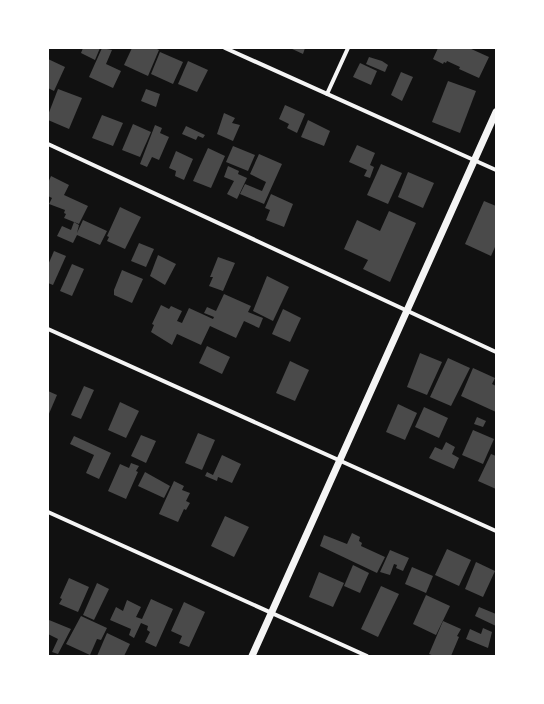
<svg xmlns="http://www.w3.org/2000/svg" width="544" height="704" viewBox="0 0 544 704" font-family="'Sofia Sans Condensed',sans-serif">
  <rect width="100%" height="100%" fill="#111"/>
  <!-- building -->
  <g fill="#4a4a4a">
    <path d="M83 48H100L95 60 81 53Z"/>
    <path d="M102 48 112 50 106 64 121 71 113 88 89 77Z"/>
    <path d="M132 48H155L159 50 148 76 124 65Z"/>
    <path d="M290 48H305L303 54Z"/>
    <path d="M438 48H469L489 57 479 78 459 69 460 67 447 61 446 63 444 62 443 64 433 59Z"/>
    <path d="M160 52 183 62 173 84 151 74Z"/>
    <path d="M369 57 382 61 388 65 385 72 366 64Z"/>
    <path d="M48 59 65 67 54 91 48 88Z"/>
    <path d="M188 61 208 70 197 92 178 84Z"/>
    <path d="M360 63 377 71 371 85 353 77Z"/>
    <path d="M401 72 413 77 402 101 391 95Z"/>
    <path d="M448 81 476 91 460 133 432 122Z"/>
    <path d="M58 89 82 98 69 129 48 120V115Z"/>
    <path d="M146 89 160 94 156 107 141 101Z"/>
    <path d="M285 105 305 114 297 133 287 128 289 124 279 119Z"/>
    <path d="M224 113 235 118 232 123 240 125 233 141 217 134Z"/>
    <path d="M102 115 123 123 113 146 92 138Z"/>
    <path d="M308 120 330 131 324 146 301 137Z"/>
    <path d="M133 124 151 132 140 157 122 150Z"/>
    <path d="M155 125 162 128 160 133 169 137 159 160 152 157 147 167 140 164Z"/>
    <path d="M186 126 205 135 203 138 198 136 196 140 182 134Z"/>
    <path d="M357 145 375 153 370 165 374 167 370 178 364 176 367 170 349 162Z"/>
    <path d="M233 146 255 155 248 171 226 162Z"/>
    <path d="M208 148 225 156 211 188 193 181Z"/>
    <path d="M176 151 193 159 184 180 175 176 176 171 169 168Z"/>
    <path d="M259 154 282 164 264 204 240 194 245 184 262 191 266 182 250 174Z"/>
    <path d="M381 164 402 173 388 204 367 195Z"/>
    <path d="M228 166 239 171 238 174 247 178 237 199 227 194 234 181 224 177Z"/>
    <path d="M408 172 434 183 423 208 398 197Z"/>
    <path d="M51 176 69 185 64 195 88 206 79 224 64 218 66 214 64 213 65 210 49 204 52 198 48 196V183Z"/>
    <path d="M271 194 293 204 284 227 266 220 270 210 265 208Z"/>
    <path d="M484 201 496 206V248L495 247 491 256 465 244Z"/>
    <path d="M120 207 141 217 125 249 107 241 109 237 107 236Z"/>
    <path d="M389 211 416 223 390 282 363 269 368 260 344 249 357 220 380 231Z"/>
    <path d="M83 220 107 231 100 245 77 235 73 243 57 236 62 226 71 230 74 222 79 225 77 233Z"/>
    <path d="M139 243 154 249 146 267 131 261Z"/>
    <path d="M54 251 66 256 53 285 48 283V265Z"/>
    <path d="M158 255 176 264 165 285 150 276Z"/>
    <path d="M218 257 235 263 223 291 209 286 213 277H210Z"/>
    <path d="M72 264 84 269 72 296 60 291Z"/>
    <path d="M122 270 143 279 132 303 114 295V290Z"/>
    <path d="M267 276 289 287 273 321 253 311Z"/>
    <path d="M224 294 251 306 248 312 263 318 259 328 244 321 236 338 210 326 201 345 177 334 172 345 151 332 154 325 152 324 161 305 169 309 171 306 182 311 177 321 182 323 189 308 213 319 214 317 204 313 207 307 216 311Z"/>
    <path d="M283 309 301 318 290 342 272 334Z"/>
    <path d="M207 346 230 357 222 374 199 363Z"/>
    <path d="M420 353 442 362 427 395 407 387Z"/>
    <path d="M448 358 470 368 451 406 430 397Z"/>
    <path d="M290 361 309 370 295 401 276 393Z"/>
    <path d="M473 368 495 378 492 384 496 386V412L461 396Z"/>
    <path d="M84 386 94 390 81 419 71 415Z"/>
    <path d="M48 391 57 395 48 416Z"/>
    <path d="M120 402 139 411 126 438 108 430Z"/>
    <path d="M398 404 417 413 405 440 386 432Z"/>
    <path d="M424 407 448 418 439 438 415 427Z"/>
    <path d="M477 417 486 421 483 427 474 424Z"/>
    <path d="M473 430 494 439 483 464 462 455Z"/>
    <path d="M198 433 215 440 202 470 185 463Z"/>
    <path d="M141 435 156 441 146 463 131 456Z"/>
    <path d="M74 436 111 453 99 479 86 473 94 455 70 444Z"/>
    <path d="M446 442 455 447 452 454 459 458 454 469 429 458 435 447 442 450Z"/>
    <path d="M491 454 496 456V489L478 481Z"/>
    <path d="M222 455 241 464 232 483 218 477 217 481 205 476 207 472 213 475Z"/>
    <path d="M131 463 139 466 136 471 138 472 126 499 108 491 120 464 129 468Z"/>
    <path d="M145 472 170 486 164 498 138 486Z"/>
    <path d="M174 481 184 486 182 490 190 493 186 501 190 503 186 510 184 509 178 522 159 514Z"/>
    <path d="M225 516 249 527 234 557 211 546Z"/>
    <path d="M352 533 360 537 359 541 362 543 361 546 385 557 377 573 320 546 324 535 347 544Z"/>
    <path d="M447 549 471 560 459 586 435 575Z"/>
    <path d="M390 550 409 558 403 571 396 568 397 565 394 564 390 575 380 572Z"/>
    <path d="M476 562 495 571 483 597 465 589Z"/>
    <path d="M353 565 369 573 360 593 344 586Z"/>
    <path d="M412 567 433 576 426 593 405 584Z"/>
    <path d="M319 572 344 583 333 607 309 597Z"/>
    <path d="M69 578 89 587 78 612 59 604 62 599 60 598Z"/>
    <path d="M97 583 109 589 94 620 83 615Z"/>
    <path d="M381 586 399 594 378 637 361 629Z"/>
    <path d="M426 595 450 606 436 635 413 624Z"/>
    <path d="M151 599 173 609 156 647 145 642 150 632 147 630 148 626 141 623 134 638 129 635 131 629 110 620 116 607 123 611 127 600 141 607 136 617 142 619Z"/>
    <path d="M184 602 205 612 189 647 179 643 182 636 171 631Z"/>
    <path d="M479 607 496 614V626L475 616Z"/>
    <path d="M81 616 107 628 101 640 97 639 90 655 66 644Z"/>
    <path d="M49 620 71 629 58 654 52 652 58 639 48 634Z"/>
    <path d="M443 621 461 629 457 636 459 637 451 656H434L429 654Z"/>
    <path d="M483 628 492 632 488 648 466 639 470 629 481 634Z"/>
    <path d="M107 633 130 644 124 656H97Z"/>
  </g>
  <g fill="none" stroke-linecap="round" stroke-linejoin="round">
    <!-- minor -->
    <g stroke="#f5f5f5" stroke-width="4">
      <path d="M225 48 496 170"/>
      <path d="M327 94 348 48"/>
      <path d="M48 144 496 352"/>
      <path d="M48 329 496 531"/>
      <path d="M48 512 367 656"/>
    </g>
    <!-- tertiary -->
    <path stroke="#f5f5f5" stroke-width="7" d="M252 656 496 112"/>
  </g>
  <!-- border -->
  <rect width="544" height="704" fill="none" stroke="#ffffff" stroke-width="98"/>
</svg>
